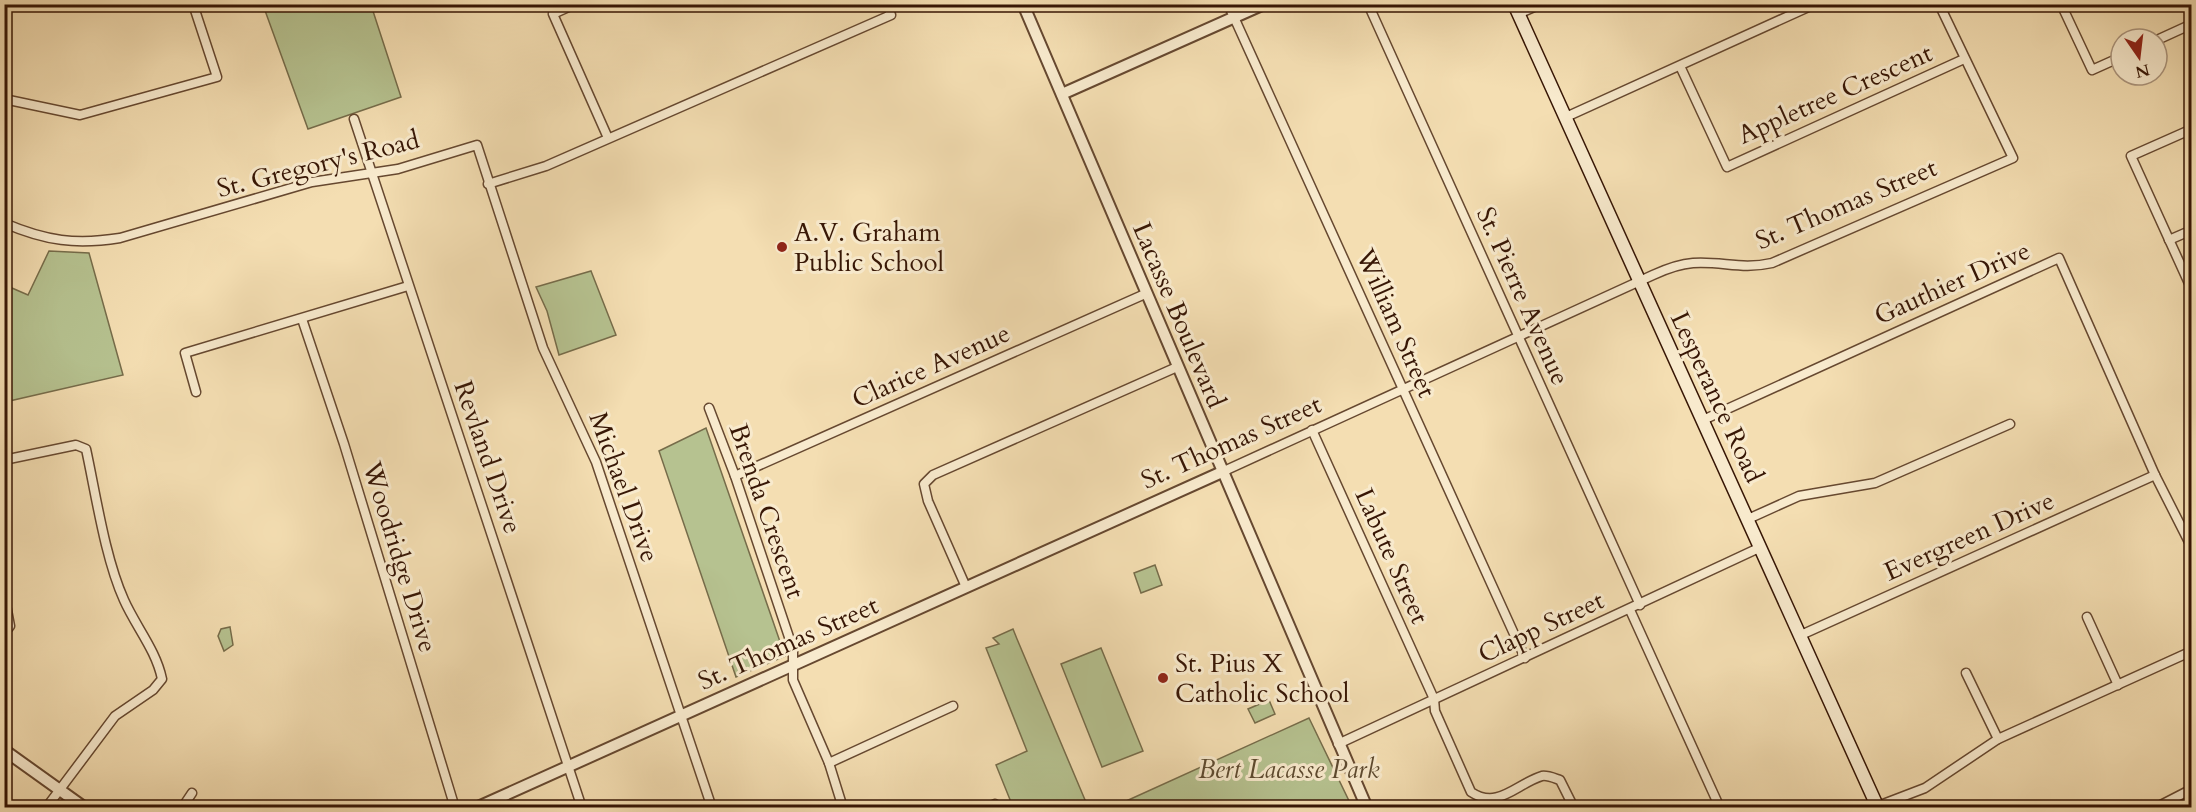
<svg xmlns="http://www.w3.org/2000/svg" width="2196" height="812" viewBox="0 0 2196 812" font-family="Cardo,serif">
  <rect width="100%" height="100%" fill="#f4deb2"/>
  <filter id="stains"><feTurbulence type="fractalNoise" baseFrequency=".00333" numOctaves="4"/><feColorMatrix values="0 0 0 0 .2 0 0 0 0 .09 0 0 0 0 .02 0 0 0 .5 -.17"/></filter>
  <radialGradient id="worn" r=".72"><stop offset=".6" stop-color="#630" stop-opacity="0"/><stop offset="1" stop-color="#630" stop-opacity=".3"/></radialGradient>
  <!-- green -->
  <g fill="#b6c290" stroke="#766c4a" stroke-width="1.5">
    <path d="M263 5H371L401 97 308 129Z"/>
    <path d="M49 251 89 253 123 375 5 402V285L28 295Z"/>
    <path d="M591 271 616 335 559 355 547 311 536 287Z"/>
    <path d="M706 428 785 656 736 677 659 451Z"/>
    <path d="M1155 565 1162 585 1141 593 1134 573Z"/>
    <path d="M230 627 233 645 224 651 218 636 221 629Z"/>
    <path d="M1013 629 1017 639 1088 807H1013L996 765 1027 751 986 648 999 644 993 638Z"/>
    <path d="M1101 648 1143 751 1102 767 1061 664Z"/>
    <path d="M1269 700 1275 714 1255 723 1248 709Z"/>
    <path d="M1309 718 1352 807H1113Z"/>
  </g>
  <g fill="none" stroke-linecap="round" stroke-linejoin="round">
    <defs>
      <g id="minor">
        <path d="M575 4 553 14 608 138"/>
        <path d="M1228 4 1525 658"/>
        <path d="M1368 4 1640 605"/>
        <path d="M2061 4 2092 70 2121 57"/>
        <path d="M1518 14 1541 4"/>
        <path d="M2157 40 2192 24"/>
        <path d="M1680 66 1727 167 1964 59"/>
        <path d="M4 99 80 115 217 77 193 4"/>
        <path d="M1566 117 1815 4"/>
        <path d="M354 119 582 808"/>
        <path d="M2192 129 2131 156 2192 290"/>
        <path d="M488 184 546 166 891 15 887 4"/>
        <path d="M4 223C46 241 76 245 120 238L312 182 398 169 477 145 543 348 596 462 712 808"/>
        <path d="M2169 240 2192 230"/>
        <path d="M302 319 344 444 455 808"/>
        <path d="M196 392 185 353 408 286"/>
        <path d="M709 408 735 476 793 649V680L829 763 843 808"/>
        <path d="M1703 420 2059 258 2155 475 2192 548"/>
        <path d="M1312 430 1434 699 1435 711 1471 792C1498 810 1516 784 1542 776 1547 775 1554 778 1560 780L1574 808"/>
        <path d="M4 460 76 445 86 449C96 495 105 558 124 600 136 627 156 650 162 679L153 690 115 716 46 808"/>
        <path d="M1222 472 1653 275C1666 269 1679 264 1693 263 1723 261 1741 270 1772 263L2013 158 1939 4"/>
        <path d="M735 476 1145 294"/>
        <path d="M1748 519 1799 496 1875 483 2010 424"/>
        <path d="M966 587 928 501 924 484 933 475 1177 367"/>
        <path d="M4 594 10 626 4 634"/>
        <path d="M1630 610 1720 808"/>
        <path d="M2087 617 2118 685"/>
        <path d="M1801 635 2155 475"/>
        <path d="M1966 673 1998 739"/>
        <path d="M1338 744 1761 547"/>
        <path d="M829 763 953 706"/>
        <path d="M1878 806 1925 788 1998 739 2192 651"/>
        <path d="M182 808 192 793"/>
        <path d="M988 808 995 804"/>
        <path d="M2155 808 2192 789"/>
      </g>
      <g id="tertiary">
        <path d="M1023 4 1367 808"/>
        <path d="M1062 94 1264 4"/>
        <path d="M4 750 85 808"/>
        <path d="M476 808 1222 472"/>
      </g>
      <path id="secondary" d="M1514 4 1878 808"/>
    </defs>
    <!-- minor casing -->
    <use href="#minor" stroke="#664830" stroke-width="11"/>
    <!-- tertiary casing -->
    <use href="#tertiary" stroke="#664830" stroke-width="14"/>
    <!-- secondary casing -->
    <use href="#secondary" stroke="#371605" stroke-width="15"/>
    <!-- minor -->
    <use href="#minor" stroke="#f8eacd" stroke-width="8"/>
    <!-- tertiary -->
    <use href="#tertiary" stroke="#f8eacd" stroke-width="10"/>
    <!-- secondary -->
    <use href="#secondary" stroke="#f8eacd" stroke-width="12"/>
  </g>
  <!-- markers -->
  <g fill="#8f2418" stroke="#f8eacd" stroke-width="2">
    <circle cx="782" cy="247" r="6"/>
    <circle cx="1163" cy="678" r="6"/>
  </g>
  <g text-anchor="middle" dominant-baseline="central" stroke-width="6" stroke-linejoin="round" paint-order="stroke">
    <!-- street labels -->
    <g font-size="26" fill="#371605" stroke="#f8eacd">
      <text transform="translate(1835 94) rotate(-24)">Appletree Crescent</text>
      <text transform="translate(318 164) rotate(-14)">St. Gregory's Road</text>
      <text transform="translate(1846 204) rotate(-23)">St. Thomas Street</text>
      <text transform="translate(1952 283) rotate(-24)">Gauthier Drive</text>
      <text transform="translate(1523 296) rotate(66)">St. Pierre Avenue</text>
      <text transform="translate(1179 315) rotate(67)">Lacasse Boulevard</text>
      <text transform="translate(1396 323) rotate(66)">William Street</text>
      <text transform="translate(931 366) rotate(-24)">Clarice Avenue</text>
      <text transform="translate(1717 397) rotate(65)">Lesperance Road</text>
      <text transform="translate(1231 442) rotate(-24)">St. Thomas Street</text>
      <text transform="translate(488 457) rotate(71)">Revland Drive</text>
      <text transform="translate(624 487) rotate(70)">Michael Drive</text>
      <text transform="translate(767 511) rotate(71)">Brenda Crescent</text>
      <text transform="translate(1969 536) rotate(-24)">Evergreen Drive</text>
      <text transform="translate(1392 556) rotate(66)">Labute Street</text>
      <text transform="translate(400 557) rotate(73)">Woodridge Drive</text>
      <text transform="translate(1541 627) rotate(-25)">Clapp Street</text>
      <text transform="translate(788 643) rotate(-24)">St. Thomas Street</text>
    </g>
    <!-- poi labels -->
    <g font-size="26" fill="#371605" stroke="#f8eacd" text-anchor="start">
      <text x="794" y="232">A.V. Graham<tspan x="794" dy="30">Public School</tspan></text>
      <text x="1175" y="663">St. Pius X<tspan x="1175" dy="30">Catholic School</tspan></text>
    </g>
    <!-- park labels -->
    <g font-size="26" font-style="italic" fill="#5d4a2f" stroke="#f8eacd">
      <text x="1289" y="769">Bert Lacasse Park</text>
    </g>
  </g>
  <!-- margin -->
  <rect width="2196" height="812" fill="none" stroke="#f4deb2" stroke-width="24"/>
  <rect x="6" y="6" width="2184" height="800" fill="none" stroke="#371605" stroke-width="3"/>
  <rect x="12" y="12" width="2172" height="788" fill="none" stroke="#371605" stroke-width="1.5"/>
  <!-- north arrow -->
  <g transform="translate(2139 57) rotate(166)"><circle r="28" fill="#f8eacd" stroke="#ab957d" stroke-width="1.5"/>
  <path d="M0-4.5L10 22L0 15L-10 22Z" fill="#8f2418"/>
  <text y="-9" font-size="16" font-weight="bold" text-anchor="middle" fill="#371605">N</text>
  </g>
  <rect width="100%" height="100%" filter="url(#stains)"/>
  <rect width="100%" height="100%" fill="url(#worn)"/>
</svg>
